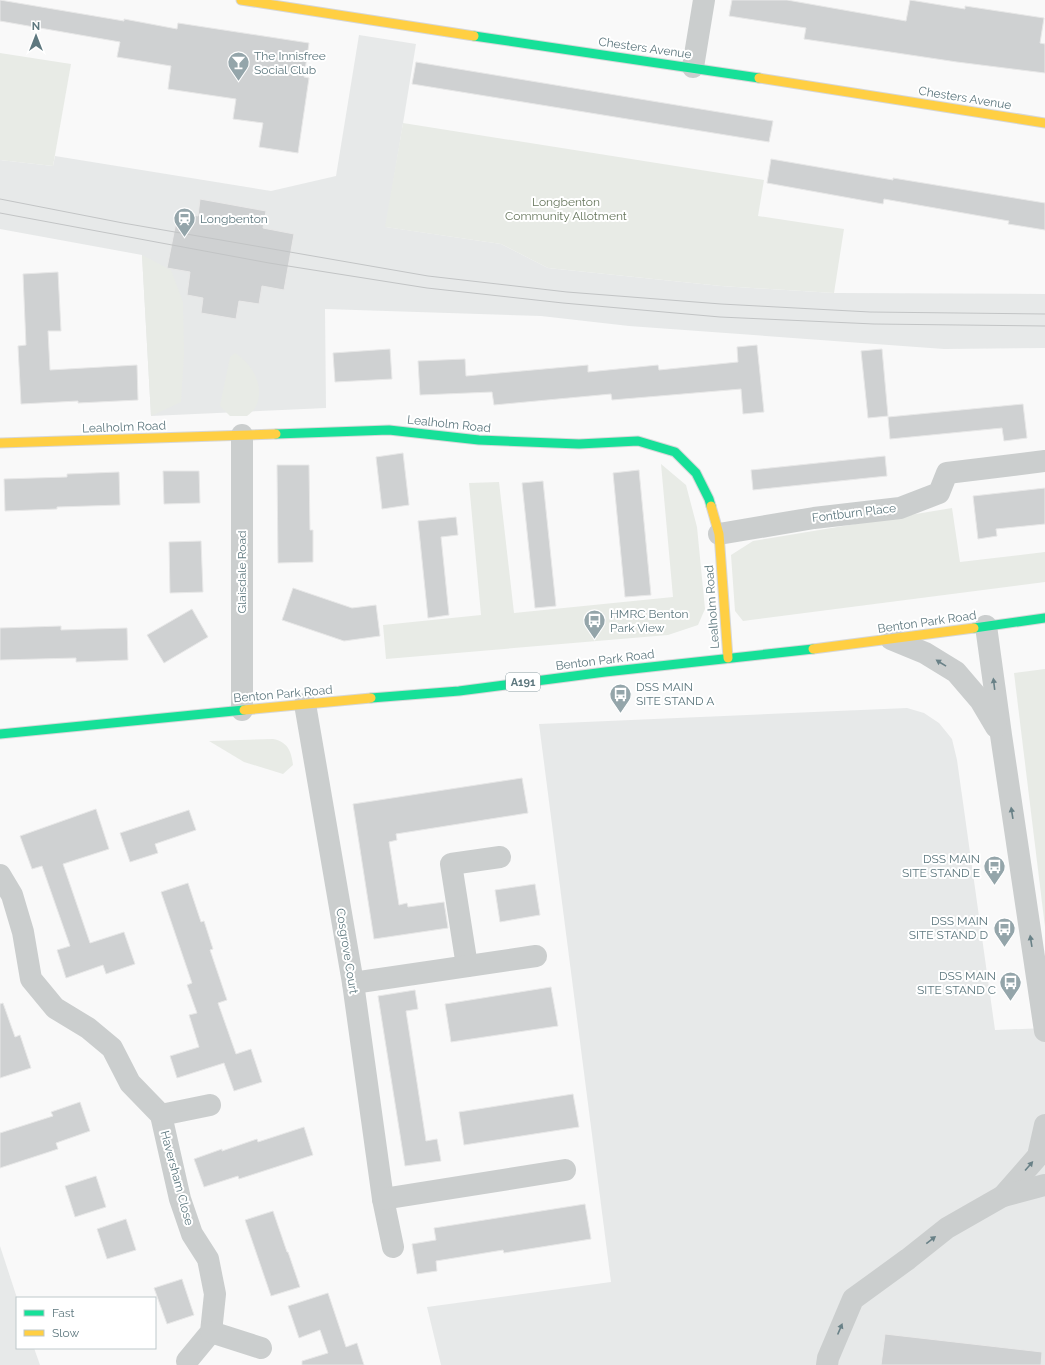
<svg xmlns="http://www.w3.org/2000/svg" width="1045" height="1365" viewBox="0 0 1045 1365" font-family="Raleway,sans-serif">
  <rect width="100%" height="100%" fill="#f9f9f9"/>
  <!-- built -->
  <g fill="#e7e9e9">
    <path d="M359 35 416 44 386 227 501 244 548 268 721 286 834 293 1045 294V348L944 349 629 326 541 316 325 309 326 408 151 416 142 255 0 229V160L53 166 55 156 271 191 336 176Z"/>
    <path d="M907 708 924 713 939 723 952 739 957 760 995 1030 1045 1028V1365H441L427 1307 611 1282 539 724Z"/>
    <path d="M0 1246 17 1298V1348H34L40 1365H0Z"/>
  </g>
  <!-- green -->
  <g fill="#e8ebe6">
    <path d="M0 53 71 64 53 166 0 160Z"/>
    <path d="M403 123 764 180 758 216 844 229 834 293 721 286 548 268 501 244 385 227Z"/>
    <path d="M142 255 171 270 183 302 184 354 181 402 151 416Z"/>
    <path d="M235 353C252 364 264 384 257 404 255 409 251 413 247 416H230L220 406 230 357Z"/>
    <path d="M661 464 686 485 697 527 705 609 698 625 668 635 386 659 383 625 481 615 469 483 499 482 514 613 673 597Z"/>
    <path d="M952 508 960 562 1045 552V582L743 621 735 611 731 555 753 541Z"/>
    <path d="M1045 669V927L1014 673Z"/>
    <path d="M273 739C288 742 291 751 293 765L283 774 244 762 209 741Z"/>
  </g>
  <!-- building -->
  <g fill="#cfd1d2" stroke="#e8e8e8">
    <path d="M0 0 124 21V19L177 29 178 23 309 43 304 77 309 78 298 153 259 147 263 123 233 119 236 99 168 89 171 66 117 57 120 42 0 21Z"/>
    <path d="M732 0H787L906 21 910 0 965 9V6L1044 18 1040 43 1045 44V73L957 62 804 39 806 28 729 16Z"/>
    <path d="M416 62 773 121 769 142 412 84Z"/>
    <path d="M771 159 893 180V178L1045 203V230L1008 224 1009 221 884 199 883 204 767 183Z"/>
    <path d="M200 199 266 211 263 228 294 234 284 290 262 286 259 304 239 301 236 319 201 313 203 298 187 295 190 272 167 268 178 212 198 216Z"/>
    <path d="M58 272 61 331H48L50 370 137 365 138 400 78 403V401L21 404 18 346 26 345 23 274Z"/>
    <path d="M757 345 764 412 743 414 741 389 612 400 611 394 494 405 492 392 420 395 418 361 465 359 466 376 588 365V372L658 365 659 370 738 362 737 347Z"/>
    <path d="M390 349 392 379 335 382 333 353Z"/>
    <path d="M882 349 888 416 868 418 861 351Z"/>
    <path d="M1023 404 1027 438 1004 441 1002 428 890 439 888 417Z"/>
    <path d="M403 453 409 505 382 509 376 457Z"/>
    <path d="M885 456 887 476 753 490 751 470Z"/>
    <path d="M277 465H309L310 530H313V562L278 563Z"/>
    <path d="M639 470 651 595 625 597 613 473Z"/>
    <path d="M163 471H199L200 503 164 504Z"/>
    <path d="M119 472 120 505 57 507V509L5 511 4 479 67 477V474Z"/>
    <path d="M543 481 556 606 535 608 522 483Z"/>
    <path d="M1045 488V524L996 529 997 536 978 539 973 496Z"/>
    <path d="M456 517 458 535 441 537 449 615 428 618 418 521Z"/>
    <path d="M201 541 203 592 170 593 169 542Z"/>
    <path d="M293 588 352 608 376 605 380 636 344 641 282 620Z"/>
    <path d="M192 609 208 637 164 663 147 635Z"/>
    <path d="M61 626V630L127 628 128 660 76 662V658L0 660V628Z"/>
    <path d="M522 778 528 813 396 834 397 840 389 842 399 905 407 903 408 907 444 902 448 928 374 939 353 804Z"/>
    <path d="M96 809 109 849 63 864 90 943 124 932 135 964 106 974 103 965 66 978 57 950 70 946 42 866 32 869 20 836Z"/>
    <path d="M189 810 196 830 155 844 158 853 130 862 120 833Z"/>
    <path d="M188 883 201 922 204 921 213 949 210 950 227 1000 218 1003 236 1054 251 1049 262 1082 234 1091 224 1063 177 1078 170 1056 199 1047 189 1015 197 1013 187 985 192 983 161 892Z"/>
    <path d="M535 884 540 915 500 922 495 890Z"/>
    <path d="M551 987 558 1026 451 1042 445 1004Z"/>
    <path d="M415 990 418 1009 406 1011 426 1141 437 1139 441 1161 405 1166 378 996Z"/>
    <path d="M3 1003 15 1037 20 1035 31 1068 0 1078V1004Z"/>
    <path d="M573 1094 579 1127 464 1145 459 1112Z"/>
    <path d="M80 1102 90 1131 56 1143 58 1149 0 1168V1133L53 1116 51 1112Z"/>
    <path d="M304 1127 313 1155 239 1179 238 1176 204 1187 194 1159 222 1149V1151L257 1139 258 1142Z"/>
    <path d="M96 1176 106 1207 75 1217 65 1186Z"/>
    <path d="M585 1204 591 1239 504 1253 503 1250 436 1261 437 1271 417 1274 412 1244 436 1240 434 1228Z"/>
    <path d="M273 1211 287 1252H288L300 1287 271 1296 245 1220Z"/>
    <path d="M126 1219 136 1250 107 1259 97 1229Z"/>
    <path d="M182 1279 194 1315 167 1324 154 1288Z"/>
    <path d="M328 1293 346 1347 357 1343 364 1365H302V1361L328 1353 320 1330 299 1338 288 1306Z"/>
    <path d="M885 1334 1042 1352 1041 1365H881Z"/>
  </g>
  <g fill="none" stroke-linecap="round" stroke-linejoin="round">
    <defs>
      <g id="fast">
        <path d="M474 36 759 78"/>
        <path d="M276 434 389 430 479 440 579 444 638 441 675 452 696 473 709 499 711 506"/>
        <path d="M974 628 1045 618"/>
        <path d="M371 698 459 691 605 672 813 649"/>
        <path d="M0 734 244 710"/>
      </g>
      <g id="slow">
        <path d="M241 0 474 36"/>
        <path d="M759 78 1045 123"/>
        <path d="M0 443 276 434"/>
        <path d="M711 506 719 534 728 658"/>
        <path d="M813 649 974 628"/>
        <path d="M244 710 371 698"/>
      </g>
    </defs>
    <!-- fast casing -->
    <use href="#fast" stroke="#d6d7d8" stroke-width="11"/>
    <!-- slow casing -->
    <use href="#slow" stroke="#d6d7d8" stroke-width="11"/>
    <!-- street -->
    <g stroke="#cbcece" stroke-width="22">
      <path d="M693 67 704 0"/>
      <path d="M242 435V710"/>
      <path d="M719 534 814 518 900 508 939 493 947 473 1045 461"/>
      <path d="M986 626 1001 735 1045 1031"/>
      <path d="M891 639 925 653 956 672 980 700 996 727"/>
      <path d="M305 704 353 983 383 1199 393 1247"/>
      <path d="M0 875 12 895 23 932 31 979 55 1008 88 1028 112 1048 130 1083 161 1115 180 1199 192 1234 208 1259 215 1294 211 1332 187 1361"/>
      <path d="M467 966 451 864 500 857"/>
      <path d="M353 983 536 956"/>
      <path d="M161 1115 210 1105"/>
      <path d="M1003 1196 1038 1156 1045 1125"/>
      <path d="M383 1199 565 1170"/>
      <path d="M211 1332 261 1348"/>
      <path d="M827 1365 828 1358 853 1299 908 1259 947 1228 1003 1196 1045 1185"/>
    </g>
    <!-- fast -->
    <use href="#fast" stroke="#16e098" stroke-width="9"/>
    <!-- slow -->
    <use href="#slow" stroke="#ffcf43" stroke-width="9"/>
    <!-- tram -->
    <g stroke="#c2c4c5" stroke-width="1">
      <path d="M0 199 123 223 428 276 567 292 721 304 870 312 1045 314"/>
      <path d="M0 213 269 263 427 288 563 303 720 317 874 324 1045 326"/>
    </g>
  </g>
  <!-- one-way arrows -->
  <defs><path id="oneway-solid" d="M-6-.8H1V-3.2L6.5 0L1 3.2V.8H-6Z"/></defs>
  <g fill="#698187">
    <use href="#oneway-solid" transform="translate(941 663) rotate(-148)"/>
    <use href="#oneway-solid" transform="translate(994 684) rotate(-97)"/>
    <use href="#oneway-solid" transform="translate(1012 813) rotate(-99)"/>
    <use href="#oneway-solid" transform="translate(1031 941) rotate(-99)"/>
    <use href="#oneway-solid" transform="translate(1029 1166) rotate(-49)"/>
    <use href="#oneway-solid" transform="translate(931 1240) rotate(-38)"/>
    <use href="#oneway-solid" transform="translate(840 1329) rotate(-67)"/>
  </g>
  <!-- icons -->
  <defs>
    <symbol id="bar-pin" viewBox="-11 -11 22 30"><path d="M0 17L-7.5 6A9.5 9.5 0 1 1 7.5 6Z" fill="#94a5aa" stroke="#fff"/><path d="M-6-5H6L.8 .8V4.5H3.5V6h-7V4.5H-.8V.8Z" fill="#fff"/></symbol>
    <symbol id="station-pin" viewBox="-11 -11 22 30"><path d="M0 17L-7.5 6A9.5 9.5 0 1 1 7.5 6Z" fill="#94a5aa" stroke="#fff"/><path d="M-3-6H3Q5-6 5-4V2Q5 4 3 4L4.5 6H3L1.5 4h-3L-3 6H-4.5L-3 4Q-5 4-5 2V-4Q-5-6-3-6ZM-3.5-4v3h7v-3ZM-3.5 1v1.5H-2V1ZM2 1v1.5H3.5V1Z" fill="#fff"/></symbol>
    <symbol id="bus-pin" viewBox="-11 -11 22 30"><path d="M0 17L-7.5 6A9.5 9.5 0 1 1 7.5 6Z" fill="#94a5aa" stroke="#fff"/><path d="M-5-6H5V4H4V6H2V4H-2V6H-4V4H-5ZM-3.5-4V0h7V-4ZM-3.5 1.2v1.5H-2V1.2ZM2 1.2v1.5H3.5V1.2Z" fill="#fff"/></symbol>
  </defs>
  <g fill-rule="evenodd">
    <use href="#bar-pin" x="226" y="50" width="25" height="34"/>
    <use href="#station-pin" x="172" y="206" width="25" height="34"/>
    <use href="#bus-pin" x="582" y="608" width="25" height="34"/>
    <use href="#bus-pin" x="608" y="682" width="25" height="34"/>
    <use href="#bus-pin" x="982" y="854" width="25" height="34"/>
    <use href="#bus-pin" x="992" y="916" width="25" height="34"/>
    <use href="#bus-pin" x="998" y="970" width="25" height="34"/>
  </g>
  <g text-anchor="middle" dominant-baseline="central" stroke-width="4" stroke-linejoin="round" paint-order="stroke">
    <!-- shield labels -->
    <rect fill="#fff" stroke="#8ea0a5" stroke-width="1" x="506" y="673" width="34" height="18" rx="3"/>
    <g font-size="11" font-weight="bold" fill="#5e787f">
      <text x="523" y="682">A191</text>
    </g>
    <!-- street labels -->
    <g font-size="12" fill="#5e787f" stroke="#fff">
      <text transform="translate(645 48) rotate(8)">Chesters Avenue</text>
      <text transform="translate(965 98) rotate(9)">Chesters Avenue</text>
      <text transform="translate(449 424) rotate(6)">Lealholm Road</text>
      <text transform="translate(124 427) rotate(-2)">Lealholm Road</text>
      <text transform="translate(854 513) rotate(-7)">Fontburn Place</text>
      <text transform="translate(242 572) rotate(-90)">Glaisdale Road</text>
      <text transform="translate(712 607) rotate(-94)">Lealholm Road</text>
      <text transform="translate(927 622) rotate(-8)">Benton Park Road</text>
      <text transform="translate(605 660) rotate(-7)">Benton Park Road</text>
      <text transform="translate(283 694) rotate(-5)">Benton Park Road</text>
      <text transform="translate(347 951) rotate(81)">Cosgrove Court</text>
      <text transform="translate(177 1178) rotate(75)">Haversham Close</text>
    </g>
    <!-- poi labels -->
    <g font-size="12" fill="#5e787f" stroke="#fff" text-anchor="start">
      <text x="254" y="56">The Innisfree<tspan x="254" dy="14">Social Club</tspan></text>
      <text x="200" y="219">Longbenton</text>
      <text x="610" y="614">HMRC Benton<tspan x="610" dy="14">Park View</tspan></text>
      <text x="636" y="687">DSS MAIN<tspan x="636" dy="14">SITE STAND A</tspan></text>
      <text x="980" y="859" text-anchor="end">DSS MAIN<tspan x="980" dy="14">SITE STAND E</tspan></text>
      <text x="988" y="921" text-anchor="end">DSS MAIN<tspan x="988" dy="14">SITE STAND D</tspan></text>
      <text x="996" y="976" text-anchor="end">DSS MAIN<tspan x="996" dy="14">SITE STAND C</tspan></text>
    </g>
    <!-- park labels -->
    <g font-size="12" fill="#68775e" stroke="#fff">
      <text x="566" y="202">Longbenton<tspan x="566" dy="14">Community Allotment</tspan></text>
    </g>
  </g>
  <!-- legend -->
  <rect x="16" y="1297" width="140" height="52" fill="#ffffff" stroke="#bfc9cc"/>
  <rect x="24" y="1310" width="20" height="6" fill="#16e098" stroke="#bfc9cc"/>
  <text x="52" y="1317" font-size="12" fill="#5e787f">Fast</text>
  <rect x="24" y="1330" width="20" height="6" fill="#ffcf43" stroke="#bfc9cc"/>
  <text x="52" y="1337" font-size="12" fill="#5e787f">Slow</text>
  <!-- north arrow -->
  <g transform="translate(36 36)" stroke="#ffffff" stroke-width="3" paint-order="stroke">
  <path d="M0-3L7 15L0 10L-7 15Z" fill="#5e787f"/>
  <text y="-6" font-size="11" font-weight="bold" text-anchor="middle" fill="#5e787f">N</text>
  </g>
</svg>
